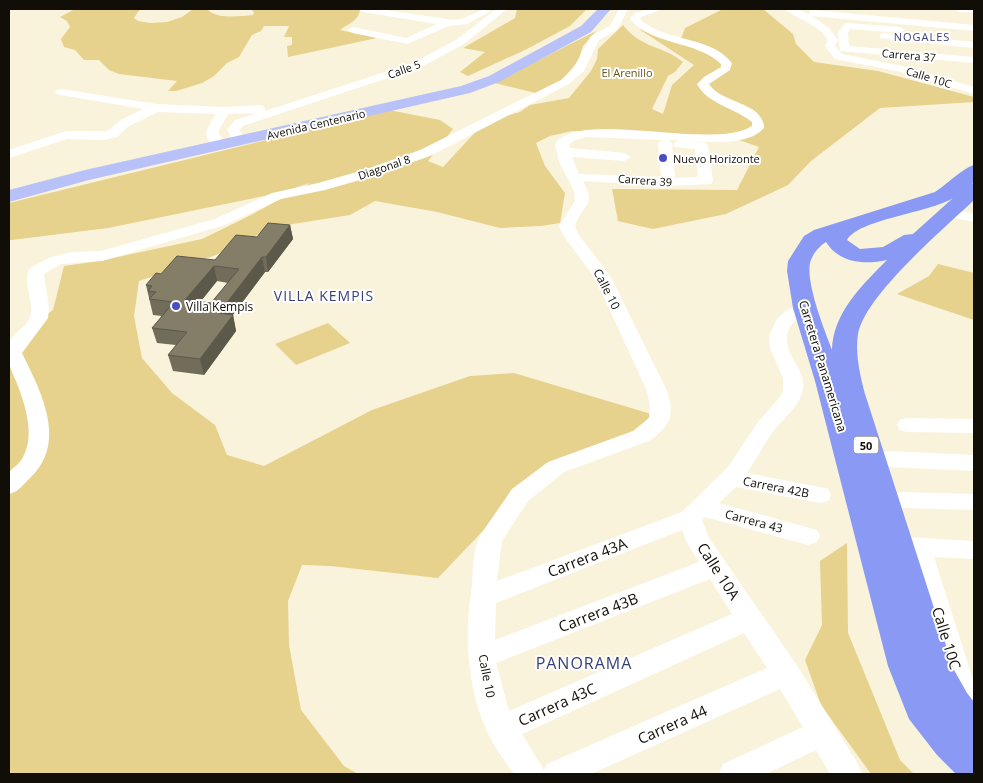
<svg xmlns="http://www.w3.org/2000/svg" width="983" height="783" viewBox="0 0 983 783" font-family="'Open Sans',sans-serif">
  <rect width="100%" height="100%" fill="#faf3db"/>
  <!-- green -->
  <g fill="#e6d18d">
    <path d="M75 9H140L134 18 138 21 150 23 167 22 182 17 193 9H207C217 20 240 16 253 15L254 12 251 9H360C359 21 349 23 340 30L377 38 288 57 287 46 292 45V37H284L289 26H264L261 31 252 35 239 57 227 63 214 76 202 83 176 91H168L177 81 119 74 109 70 99 60H84L75 50 64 47 61 39 70 27 67 21 60 17Z"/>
    <path d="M517 9H587L570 26 527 49 468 76 460 72 485 52 463 48 515 18Z"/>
    <path d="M723 9H763L793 34 796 44 814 62 878 71 974 97V102L880 108 811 161 788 185 726 214 653 229 618 221 612 189 737 190 759 147 725 135 572 131 550 136 536 143 545 166 565 193 560 223 541 226 500 228 437 212 375 201 350 215 293 224 259 234 216 255 139 281 134 316 142 358 172 393 215 425 227 455 264 466 372 410 470 376 514 373 651 414 638 434 518 494 438 578 331 566 302 565 288 601 289 645 301 710 344 766 358 774H9V342L53 310 64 266 99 261 202 239 251 215 310 183 279 193 108 228 12 240H9V203L389 110 440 120 453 129 428 161 443 167 480 127 505 116 520 112 530 105 569 98 591 71 597 59 598 49 623 25C640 48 664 46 683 62L675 72 668 76 652 109 663 114 672 85 694 65 639 29 679 44 685 28Z"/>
    <path d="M596 31 583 46 578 61 563 79 540 94 494 83Z"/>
    <path d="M938 264 974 273V320L897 294 929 276Z"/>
    <path d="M328 323 350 343 296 365 275 344Z"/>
    <path d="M847 543 848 633 900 760 914 774H871L821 705 805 660 822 625 820 561Z"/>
  </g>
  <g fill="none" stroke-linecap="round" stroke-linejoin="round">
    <!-- minor -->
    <g fill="#fff" fill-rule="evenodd">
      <path d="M358 9H379L453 20 462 19 484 9 491 11 467 24 449 26 407 44 353 33 348 30 353 27 406 38 437 24 363 12Z"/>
      <path d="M496 9H507L464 44 421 67 243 126 239 130 247 141 246 144H236L227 130 235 120 258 113 228 114 218 132 226 146 219 150C211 148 207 140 206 132L215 114 158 112 129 126 117 137 104 140 67 139 9 158V150L66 131H107L121 120 143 109 61 95 57 94 55 92 57 90 61 89 156 104 224 107 260 105 264 106 265 111 413 63 456 40Z"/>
      <path d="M619 9H628L617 30 599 40 584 71 569 84 430 156 374 176 325 190 281 199 225 225 102 261 61 264 44 274 49 308 48 318 22 353C41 392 68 442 30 478 23 485 18 492 9 494V472C13 468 19 464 22 459 36 435 25 404 16 381 11 370 5 357 9 344 12 332 29 327 31 314 33 300 22 280 30 268L51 257 73 252 101 251 215 219 272 193 318 183 364 170 420 150 561 80 573 69 591 36 610 26Z"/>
      <path d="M649 9H663L641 17 640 19C666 43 710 35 732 63L730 70 709 84C720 103 764 102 764 128 749 146 708 142 687 141L706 143 708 146 713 181 711 184 668 186 583 181C597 207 582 204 575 226L578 234 611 277 667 391 671 406 670 418 665 427 655 437 649 441 564 472 528 501 502 541 497 581 682 512 728 467 758 422 780 397 783 391V378L770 348 769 335 777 319 787 310 805 303 811 304 814 308C808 316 796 317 790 327 777 350 807 367 803 389 800 407 782 419 772 433 763 446 756 460 747 473L820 487 828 489 831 495 828 501 820 503 736 487 719 503 817 530 820 536 817 542 808 545 705 517 702 520 709 538 796 664 858 764 862 774H830L816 750 766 774H719L723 764 803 727 780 689 591 774H514C506 763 497 751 491 739 468 697 464 639 471 593 474 573 471 552 481 534L512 489 548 462 633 431 649 418 650 406 647 391 595 278 563 235 559 226 575 201 574 191 559 162 555 144C581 108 711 152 752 126V122C735 108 707 104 697 84L704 77 721 67V64C696 40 652 46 630 19L635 13ZM586 137 662 140 658 143 661 177 579 174 572 157 624 161 631 157 624 153 570 148 569 145 573 141ZM669 140H679L673 144 675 147 695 149 698 177 675 178 672 143ZM682 530 686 541 699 562 495 640 496 603ZM710 579 732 614 509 711 496 663ZM744 633 767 668 547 764 544 770 522 734Z"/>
      <path d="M785 9H797L809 14 810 11 813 10 974 25V31L812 16 829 28 838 40 835 46 842 54 907 67 974 87V94L901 72 835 59 825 46 828 40C818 23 799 21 785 9Z"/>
      <path d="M954 9H974V13L959 12Z"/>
      <path d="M847 23 900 27 905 30 900 33 850 29 848 33 849 46 974 57V63L840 51 838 33 844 24Z"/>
      <path d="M884 33 974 42V48L880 38V34Z"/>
      <path d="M950 208 974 214V222L945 216 942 213 945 210Z"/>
      <path d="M907 418 974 419V433L907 432 900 430 897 425 900 420Z"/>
      <path d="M887 451 974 455V471L887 467 879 464 876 459 879 454Z"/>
      <path d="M902 492 974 494V510L902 508 894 506 890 500 894 494Z"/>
      <path d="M906 537 974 541V559L934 557 974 683V743L964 739 959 729 909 556 897 553 894 546 897 539Z"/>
    </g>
    <!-- major -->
    <path fill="#b8c2f8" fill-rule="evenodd" d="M598 9H611L591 32 499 82 470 93 89 180 9 202V190L85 170 461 86 489 76 581 26Z"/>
    <!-- highway -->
    <path fill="#8999f4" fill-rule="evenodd" d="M974 165V181L972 184 974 183V200C945 228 865 295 858 334 855 354 860 375 865 394L954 670 967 693 974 702V774H956L937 755 909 719 888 666 815 381 793 308 787 271 788 261 804 236 814 230 935 192C946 185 963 168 974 165ZM953 198 913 234 904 235 883 247 860 249 847 240C859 219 929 213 953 198ZM826 242C839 263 864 265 887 260 862 285 833 313 832 350 824 329 806 284 810 263 812 255 819 246 826 242Z"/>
  </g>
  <!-- wall -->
  <path fill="#726c5a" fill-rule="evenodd" d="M290 225 293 239 268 272H265L233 315 236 331 204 375 173 371 168 355 176 345 157 343 152 328 162 316 153 315 146 285 161 274 215 260 257 237ZM217 281 228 283 211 303 200 302Z"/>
  <!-- shaded-wall -->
  <g fill="#5c584a">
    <path d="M290 225 293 239 268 272 266 257Z"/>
    <path d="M262 257 265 272 222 329 219 313Z"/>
    <path d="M214 266 217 281 189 316 185 300Z"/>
    <path d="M233 315 236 331 204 375 200 359Z"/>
  </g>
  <!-- building -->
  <path fill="#847e69" stroke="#5c584a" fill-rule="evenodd" d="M268 223 290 225 266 257H262L219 313 233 315 200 359 168 355 187 332 152 328 174 302 149 299 156 292 148 291 152 286 146 285 156 273 161 274 177 256 215 260 236 235 257 237ZM214 266 239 269 211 303 185 300Z"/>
  <!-- markers -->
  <g fill="#484ec3" stroke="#fff" stroke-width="2">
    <circle cx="663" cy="158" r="5"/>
    <circle cx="176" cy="306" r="5"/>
  </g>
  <g text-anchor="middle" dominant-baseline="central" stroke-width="4" stroke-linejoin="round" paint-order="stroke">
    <!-- far-neighbourhood labels -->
    <g font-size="11" letter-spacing="1" fill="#373f7a" stroke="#fff">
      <text x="922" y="36">NOGALES</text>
    </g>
    <!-- far-street labels -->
    <g font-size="11" fill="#110e07" stroke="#fff">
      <text transform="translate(909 55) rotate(5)">Carrera 37</text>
      <text transform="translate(404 69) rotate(-20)">Calle 5</text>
      <text transform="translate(929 77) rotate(17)">Calle 10C</text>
      <text transform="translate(316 124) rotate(-13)">Avenida Centenario</text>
      <text transform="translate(384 167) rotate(-19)">Diagonal 8</text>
      <text transform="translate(645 180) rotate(4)">Carrera 39</text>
    </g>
    <!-- far-park labels -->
    <g font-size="11" fill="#65551b" stroke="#fff">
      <text x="627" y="72">El Arenillo</text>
    </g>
    <!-- far-poi labels -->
    <g font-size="11" fill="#110e07" stroke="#fff" text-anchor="start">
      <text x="673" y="158">Nuevo Horizonte</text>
    </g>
    <!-- shield labels -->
    <rect fill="#fff" stroke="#585651" stroke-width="1" x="853.5" y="436.5" width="25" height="17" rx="4"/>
    <g font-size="11" font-weight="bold" fill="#110e07">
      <text x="866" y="445">50</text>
    </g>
    <!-- street labels -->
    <g font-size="12" fill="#110e07" stroke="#fff">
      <text transform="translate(607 289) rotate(63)">Calle 10</text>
      <text transform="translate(823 366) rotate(73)">Carretera Panamericana</text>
      <text transform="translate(776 487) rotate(11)">Carrera 42B</text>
      <text transform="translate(754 521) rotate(15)">Carrera 43</text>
      <text transform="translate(487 676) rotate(79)">Calle 10</text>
    </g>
    <!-- poi labels -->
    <g font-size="12" fill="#110e07" stroke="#fff" text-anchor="start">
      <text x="186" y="306">Villa Kempis</text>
    </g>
    <!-- neighbourhood labels -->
    <g font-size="14" letter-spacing="1" fill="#373f7a" stroke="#fff">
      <text x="324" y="295">VILLA KEMPIS</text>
    </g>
    <!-- near-street labels -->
    <g font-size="15" fill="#110e07" stroke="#fff">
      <text transform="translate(587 557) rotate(-21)">Carrera 43A</text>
      <text transform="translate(719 571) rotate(57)">Calle 10A</text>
      <text transform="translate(598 612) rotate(-21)">Carrera 43B</text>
      <text transform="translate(947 638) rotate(73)">Calle 10C</text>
      <text transform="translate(557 704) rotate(-24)">Carrera 43C</text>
      <text transform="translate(672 724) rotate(-24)">Carrera 44</text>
    </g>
    <!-- near-neighbourhood labels -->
    <g font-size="16" letter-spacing="1" fill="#373f7a" stroke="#fff">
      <text x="584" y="663">PANORAMA</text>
    </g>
  </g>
  <!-- border -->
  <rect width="983" height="783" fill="none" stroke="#110e07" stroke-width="20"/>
</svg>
